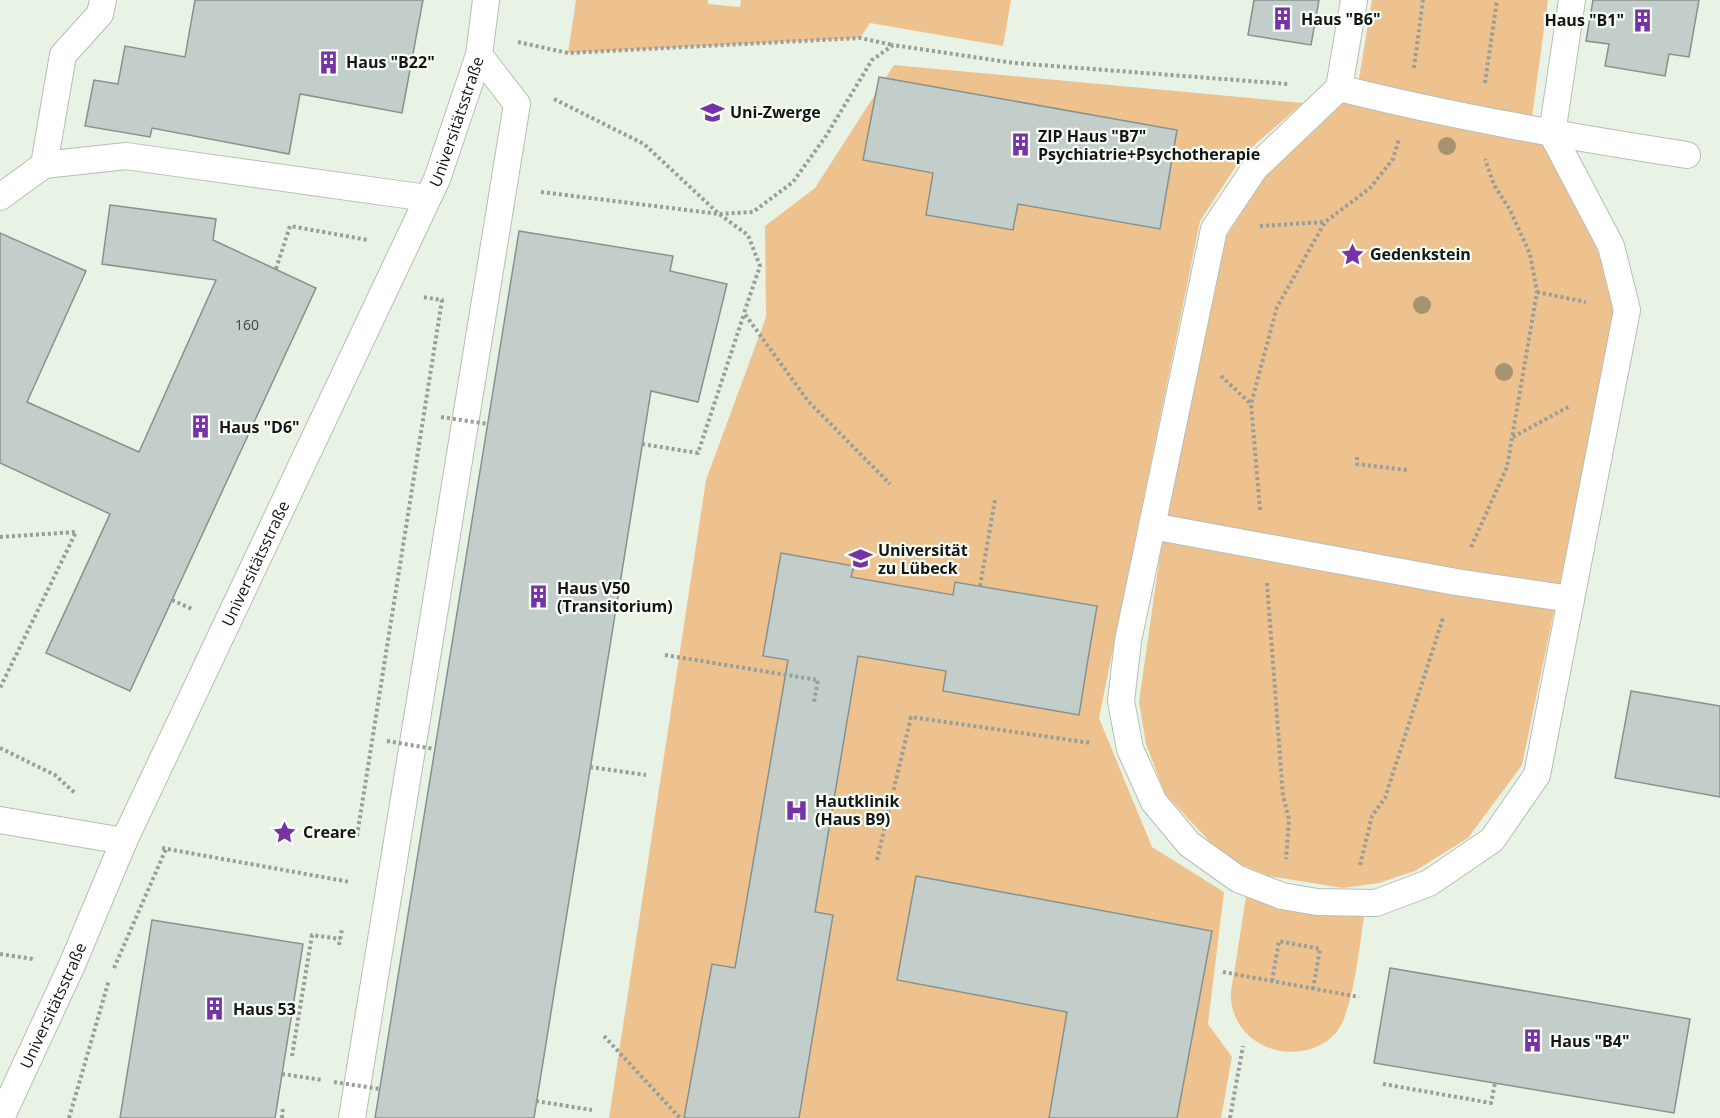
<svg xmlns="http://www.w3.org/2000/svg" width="1720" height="1118" viewBox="0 0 1720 1118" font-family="'Open Sans',sans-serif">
  <rect width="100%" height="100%" fill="#f7fdf5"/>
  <!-- built -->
  <rect fill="#e8f3e5" x="0" y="0" width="1720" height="1118"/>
  <!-- green -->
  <g fill="#eec28f">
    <path d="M576 0H708V4L740 7 741 0H1011L1003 46 870 23 860 38 568 53Z"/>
    <path d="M1372 0H1548L1531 124 1580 207 1618 303 1522 765 1468 838 1415 871 1379 883 1343 888 1268 876 1232 861 1212 844 1165 794 1146 744 1139 702 1161 547 1226 237 1271 166 1358 84Z"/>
    <path d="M894 65 1303 103 1244 154 1200 221 1099 718 1152 847 1224 892 1208 1024 1232 1057 1221 1118H609L706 480 766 317 765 226 815 188Z"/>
    <path d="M1247 890 1365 910C1360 939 1354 1014 1335 1034 1301 1069 1235 1050 1231 999 1230 989 1234 977 1235 967 1239 942 1243 916 1247 890Z"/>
  </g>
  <!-- building -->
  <g fill="#c3ceca" stroke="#87918e" stroke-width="1.5">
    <path d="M195 0H423L402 113 300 94 289 154 152 128 150 137 85 126 94 80 118 84 125 46 185 57Z"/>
    <path d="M1254 0H1319L1311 45 1248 35Z"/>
    <path d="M1593 0H1699L1689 57 1669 54 1665 76 1605 66 1609 44 1586 41Z"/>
    <path d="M879 77 1177 130 1160 229 1018 204 1013 230 926 215 933 173 863 160Z"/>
    <path d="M110 205 216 219 213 240 316 288 130 691 46 653 110 514 0 463V233L86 271 27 402 139 452 216 280 102 264Z"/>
    <path d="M519 231 673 256 670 271 727 284 698 402 651 391 534 1118H375Z"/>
    <path d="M781 553 854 566 851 577 953 595 955 582 1097 606 1088 659 1079 715 943 691 946 671 858 656 815 912 833 915 799 1118H684L712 964 735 968 788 660 763 656Z"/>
    <path d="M1631 691 1720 706V797L1615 778Z"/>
    <path d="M916 876 1212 931 1177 1118H1049L1067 1012 897 980Z"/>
    <path d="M152 920 303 944 275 1118H120Z"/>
    <path d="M1390 968 1690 1019 1674 1113 1374 1063Z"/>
  </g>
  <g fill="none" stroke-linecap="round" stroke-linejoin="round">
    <defs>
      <g id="service">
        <path d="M1354 0 1339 88 1255 168 1214 229 1128 641 1121 701 1130 749 1154 802 1189 844 1238 879 1282 896 1317 902 1376 903 1429 883 1492 840 1537 775 1627 310 1611 246 1552 134 1572 0"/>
        <path d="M1339 88C1454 117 1571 137 1687 155"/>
        <path d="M44 165 63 55 100 14 103 0"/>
        <path d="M0 197 44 165 126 156 427 198"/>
        <path d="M1152 526 1456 582 1571 599"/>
        <path d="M0 820 124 841"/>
        <path id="s1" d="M1 1118 72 965 124 841 437 179 479 55 486 0"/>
        <path d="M352 1118 517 104 479 55"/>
      </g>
    </defs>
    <!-- service casing -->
    <use href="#service" stroke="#b7bdb5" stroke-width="28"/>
    <!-- path -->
    <g stroke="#9a9e98" stroke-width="4" stroke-dasharray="3 3" stroke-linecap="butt">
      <path d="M518 42 568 53 860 38 893 45"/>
      <path d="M1414 68 1423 0"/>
      <path d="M1485 83 1497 0"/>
      <path d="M554 99 644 144 719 214 748 235 760 266 744 313 808 401 890 484"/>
      <path d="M541 192 719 214 753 212 793 182 826 136 872 60 893 45 1014 63 1288 84"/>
      <path d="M1260 226 1324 222"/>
      <path d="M276 269 290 226 368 240"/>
      <path d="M1537 292 1586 302"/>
      <path d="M1221 376 1251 404"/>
      <path d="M1513 437 1570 406"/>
      <path d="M642 444 698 453 744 314"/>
      <path d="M1357 457V464L1407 470"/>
      <path d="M1260 510 1251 404 1277 307 1325 222 1370 188 1393 159 1399 139"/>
      <path d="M0 537 76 532 0 688"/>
      <path d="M1471 547 1507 467 1537 292 1530 254 1510 210 1494 185 1485 159"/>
      <path d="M1267 583 1283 796 1289 819 1286 859"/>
      <path d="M980 586 995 500"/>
      <path d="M172 600 192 609"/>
      <path d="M665 655 818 680 814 702"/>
      <path d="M0 748 55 775 75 793"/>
      <path d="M590 767 646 775"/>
      <path d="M357 836 442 300 422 297"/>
      <path d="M162 848 350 882"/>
      <path d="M877 860 911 717 1091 743"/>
      <path d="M1360 865 1372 816 1385 798 1443 618"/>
      <path d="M339 945 342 929"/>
      <path d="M0 954 33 959"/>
      <path d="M114 968 166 849"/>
      <path d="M1223 972 1359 997"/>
      <path d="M1272 981 1279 941 1320 949 1313 989"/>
      <path d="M604 1036 680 1118"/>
      <path d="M292 1056 312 935 340 939"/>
      <path d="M282 1074 322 1080"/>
      <path d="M1383 1084 1491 1103 1495 1083"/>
      <path d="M536 1101 592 1110"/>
      <path d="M69 1118 109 980"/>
      <path d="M282 1118 283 1107"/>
      <path d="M1230 1118 1243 1046"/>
    </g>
    <!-- service -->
    <use href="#service" stroke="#fff" stroke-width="26"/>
    <!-- path-bridge -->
    <g stroke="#9a9e98" stroke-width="4" stroke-dasharray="3 3" stroke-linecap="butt">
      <path d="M441 417 488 424"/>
      <path d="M387 741 435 749"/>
      <path d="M334 1082 380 1089"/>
    </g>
  </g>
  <!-- trees -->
  <g fill="#a69470">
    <circle cx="1447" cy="146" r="9"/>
    <circle cx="1422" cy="305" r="9"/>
    <circle cx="1504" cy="372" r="9"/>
  </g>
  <!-- icons -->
  <defs>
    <symbol id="building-bare" viewBox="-9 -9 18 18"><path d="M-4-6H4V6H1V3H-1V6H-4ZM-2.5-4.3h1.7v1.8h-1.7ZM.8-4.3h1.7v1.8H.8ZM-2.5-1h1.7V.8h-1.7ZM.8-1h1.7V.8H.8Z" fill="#7533a7" stroke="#f7fdf5" stroke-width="2.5" paint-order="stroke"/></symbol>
    <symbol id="school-bare" viewBox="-9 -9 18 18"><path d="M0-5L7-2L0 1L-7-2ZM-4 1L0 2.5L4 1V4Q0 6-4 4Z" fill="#7533a7" stroke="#f7fdf5" stroke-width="2.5" paint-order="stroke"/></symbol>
    <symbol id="sight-bare" viewBox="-9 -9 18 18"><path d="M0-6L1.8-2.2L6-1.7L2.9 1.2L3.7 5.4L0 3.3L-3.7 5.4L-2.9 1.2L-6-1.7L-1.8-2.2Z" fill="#7533a7" stroke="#f7fdf5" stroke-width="2.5" paint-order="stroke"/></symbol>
    <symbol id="university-bare" viewBox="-9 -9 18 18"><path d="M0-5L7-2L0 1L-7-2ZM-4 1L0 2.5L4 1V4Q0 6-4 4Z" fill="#7533a7" stroke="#f7fdf5" stroke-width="2.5" paint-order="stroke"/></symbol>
    <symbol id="hospital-bare" viewBox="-9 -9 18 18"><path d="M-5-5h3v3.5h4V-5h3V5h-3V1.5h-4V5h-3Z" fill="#7533a7" stroke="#f7fdf5" stroke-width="2.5" paint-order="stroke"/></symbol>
  </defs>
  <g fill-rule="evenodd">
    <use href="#building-bare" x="1266" y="2" width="33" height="33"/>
    <use href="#building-bare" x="1626" y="4" width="33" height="33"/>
    <use href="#building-bare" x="312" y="46" width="33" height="33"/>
    <use href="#school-bare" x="696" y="96" width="33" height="33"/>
    <use href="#building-bare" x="1004" y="128" width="33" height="33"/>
    <use href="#sight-bare" x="1336" y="238" width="33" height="33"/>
    <use href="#building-bare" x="184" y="410" width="33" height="33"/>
    <use href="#university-bare" x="844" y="542" width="33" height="33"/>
    <use href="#building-bare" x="522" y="580" width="33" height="33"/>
    <use href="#hospital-bare" x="780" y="794" width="33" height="33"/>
    <use href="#sight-bare" x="268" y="816" width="33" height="33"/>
    <use href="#building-bare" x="198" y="992" width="33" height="33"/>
    <use href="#building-bare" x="1516" y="1024" width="33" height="33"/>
  </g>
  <g text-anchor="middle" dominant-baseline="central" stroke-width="4.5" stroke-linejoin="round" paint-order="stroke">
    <!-- number labels -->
    <g font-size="14" fill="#404441">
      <text x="247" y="324">160</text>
    </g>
    <!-- poi labels -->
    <g font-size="16" font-weight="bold" fill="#141613" stroke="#f7fdf5" text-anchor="start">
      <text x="1301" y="19">Haus "B6"</text>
      <text x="1624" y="20" text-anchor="end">Haus "B1"</text>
      <text x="346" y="62">Haus "B22"</text>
      <text x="730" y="112">Uni-Zwerge</text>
      <text x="1038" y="136">ZIP Haus "B7"<tspan x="1038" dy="18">Psychiatrie+Psychotherapie</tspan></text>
      <text x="1370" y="254">Gedenkstein</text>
      <text x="219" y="427">Haus "D6"</text>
      <text x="878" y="550">Universität<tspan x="878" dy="18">zu Lübeck</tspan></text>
      <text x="557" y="588">Haus V50<tspan x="557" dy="18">(Transitorium)</tspan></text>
      <text x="815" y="801">Hautklinik<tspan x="815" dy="18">(Haus B9)</tspan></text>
      <text x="303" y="832">Creare</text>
      <text x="233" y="1009">Haus 53</text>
      <text x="1550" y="1041">Haus "B4"</text>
    </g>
    <!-- street labels -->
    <g font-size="16" fill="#141613" stroke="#f7fdf5">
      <text stroke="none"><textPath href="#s1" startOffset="1096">Universitätsstraße</textPath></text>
      <text stroke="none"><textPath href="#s1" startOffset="610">Universitätsstraße</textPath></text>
      <text stroke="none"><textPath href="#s1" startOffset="124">Universitätsstraße</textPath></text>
    </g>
  </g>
</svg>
